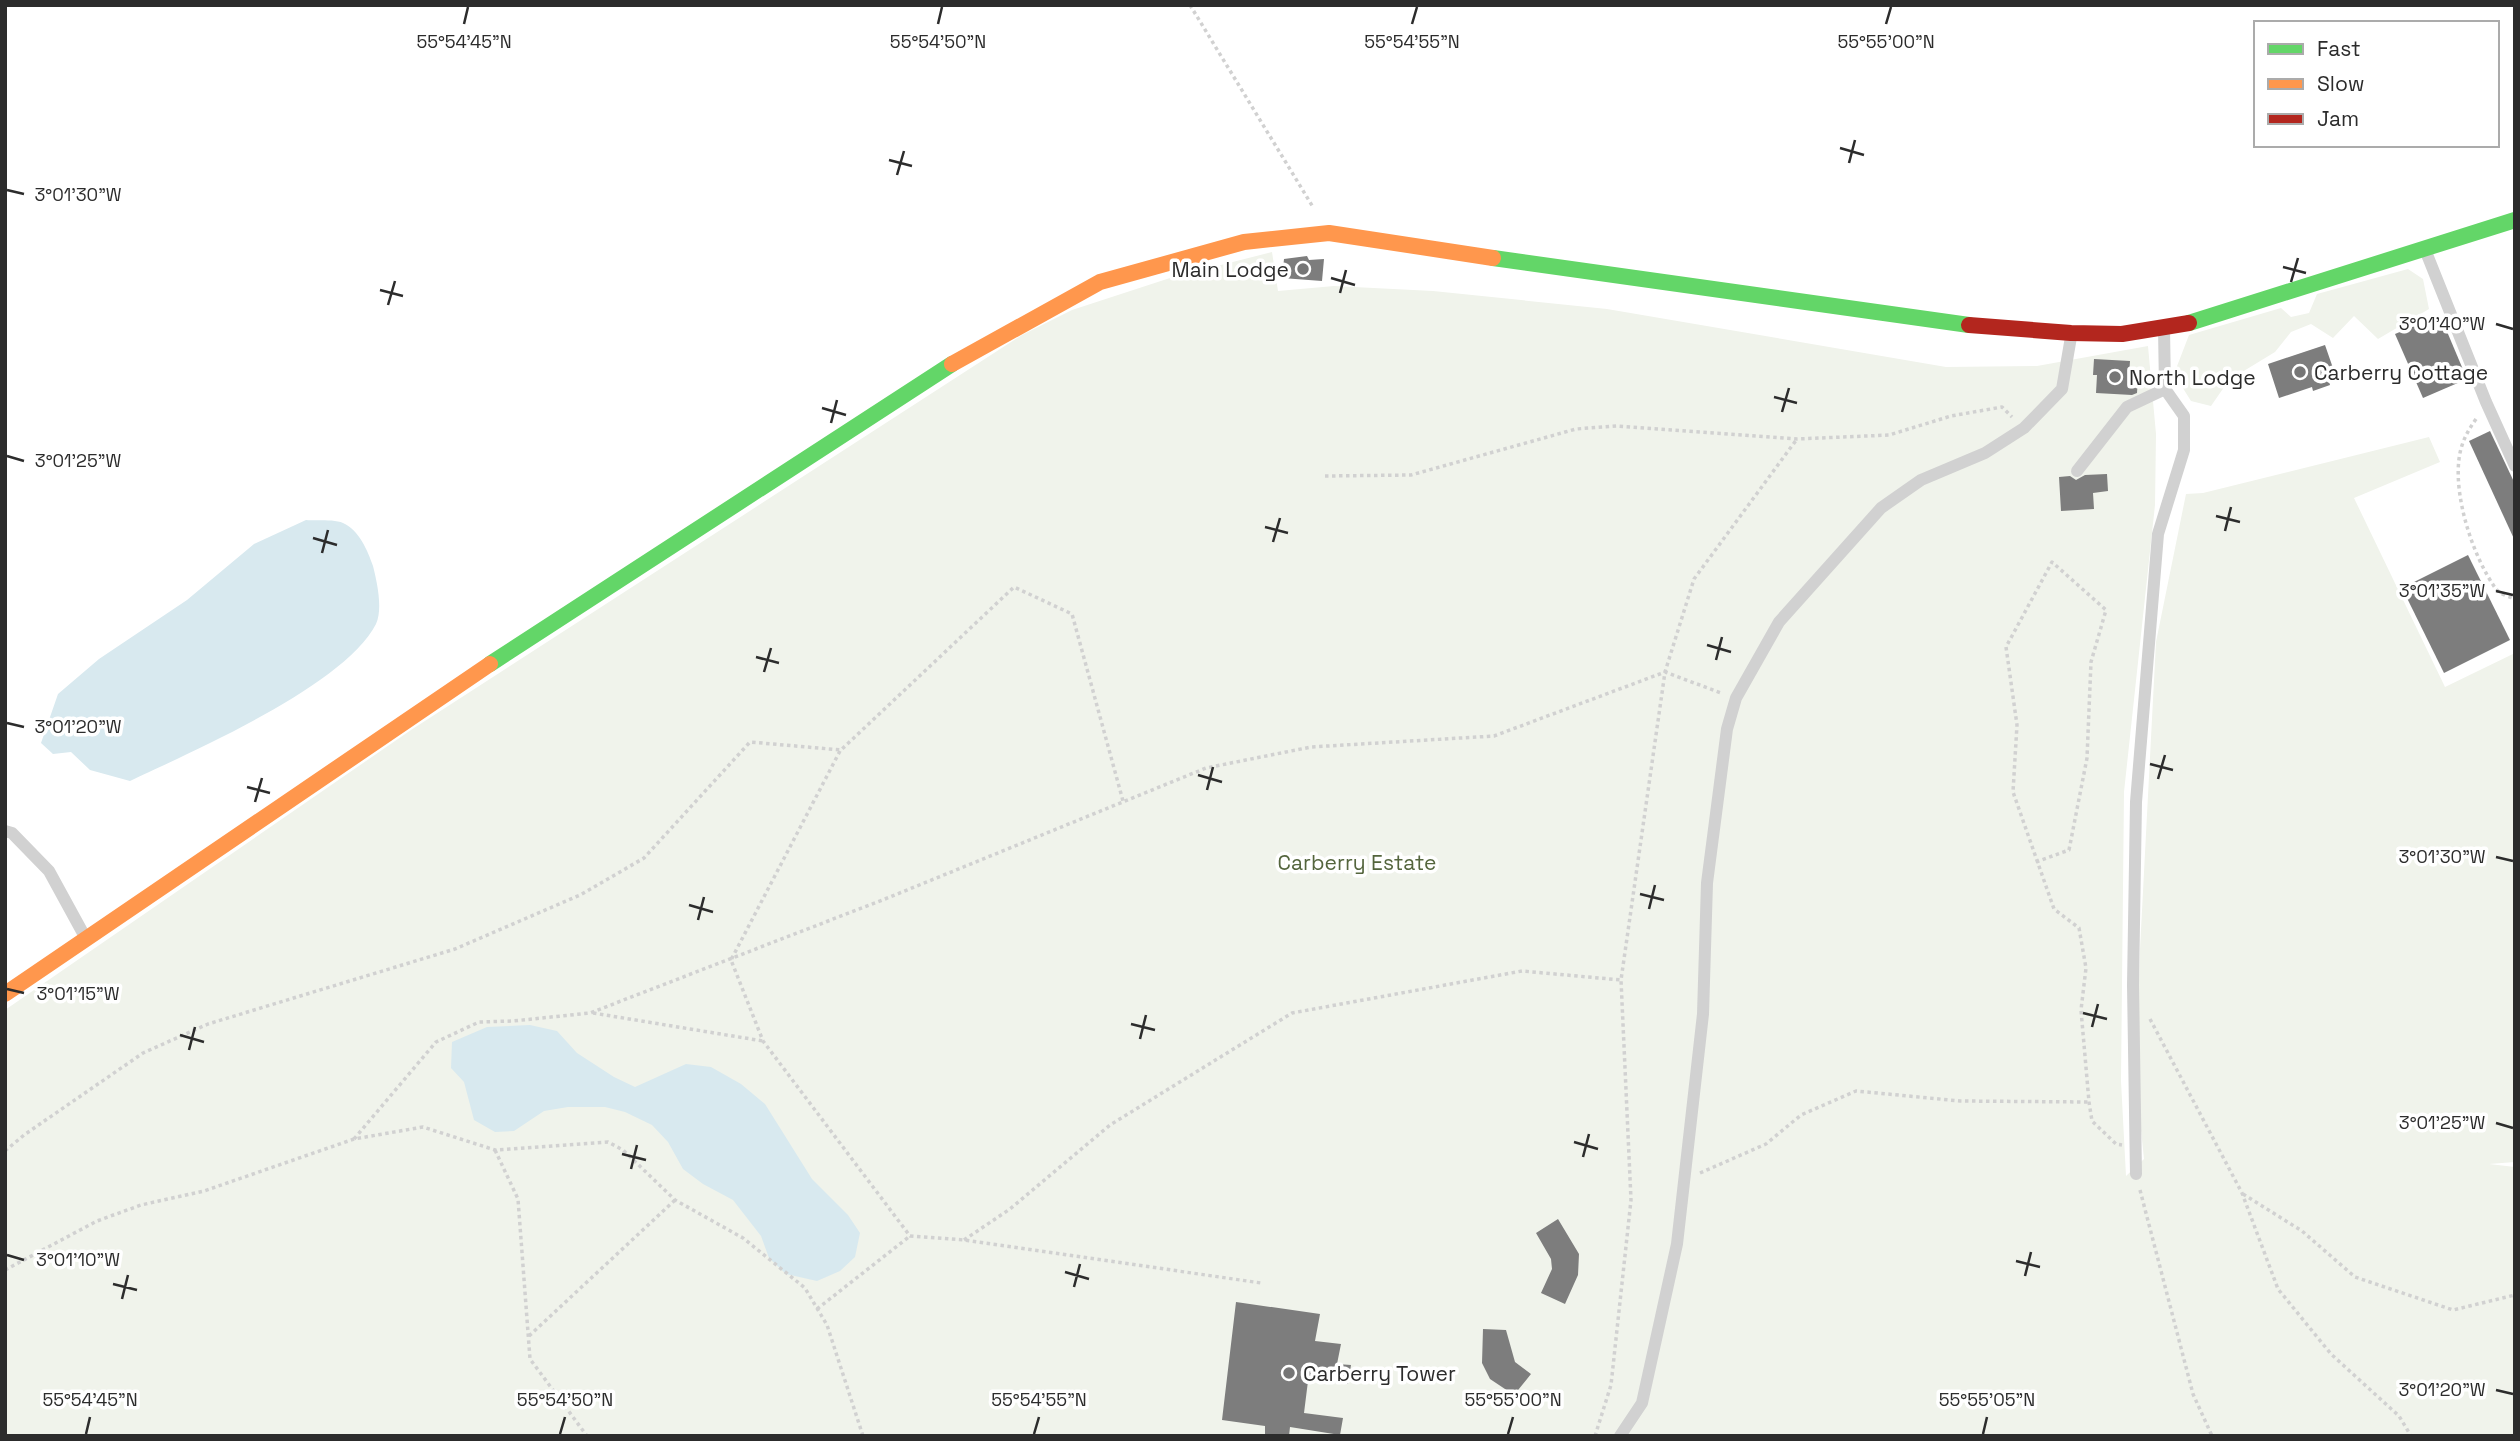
<svg xmlns="http://www.w3.org/2000/svg" width="2520" height="1441" viewBox="0 0 2520 1441" font-family="'Space Grotesk',sans-serif">
  <rect width="100%" height="100%" fill="#fff"/>
  <!-- green -->
  <g fill="#f0f3eb">
    <path d="M1272 252 1278 291 1334 286 1433 291 1607 309 1946 367 2037 366 2148 346 2156 434 2155 505 2124 792 2121 1081 2126 1176 2144 1159 2136 1082 2140 949 2156 642 2186 494 2203 493 2429 437 2440 462 2354 498 2445 687 2515 653V1162L2489 1164 2515 1167V1436H5V1010L411 730 1022 335 1072 310 1170 278Z"/>
    <path d="M2408 269 2423 279 2429 309 2378 339 2354 316 2333 338 2311 324 2291 332 2275 352 2229 380 2211 406 2191 401 2174 374 2189 335 2281 308 2291 317 2309 313 2317 294Z"/>
  </g>
  <!-- water -->
  <g fill="#d8e9ef">
    <path d="M306 520C316 521 334 519 343 523 359 530 368 551 373 566 377 582 383 609 376 624 344 686 193 751 130 781L90 770 71 752 53 754 41 743 58 694 99 659 187 600 254 544Z"/>
    <path d="M530 1025 557 1031 577 1053 614 1077 635 1087 686 1064 711 1067 741 1084 765 1104 812 1179 848 1215 860 1233 855 1257 840 1271 817 1281 786 1274 769 1258 761 1236 733 1200 703 1184 683 1169 668 1142 652 1125 625 1112 605 1107H568L544 1111 514 1131 495 1132 474 1120 464 1082 451 1068 452 1042 487 1027Z"/>
  </g>
  <!-- building -->
  <g fill="#7d7d7d">
    <path d="M1307 256 1309 260 1324 259 1322 281 1282 278 1284 259Z"/>
    <path d="M2440 315 2467 379 2423 398 2395 334Z"/>
    <path d="M2325 345 2334 371 2327 373 2330 385 2313 391 2312 387 2279 398 2268 364Z"/>
    <path d="M2094 359 2130 361 2129 376 2138 377 2137 393 2132 395 2096 393 2097 375H2093Z"/>
    <path d="M2490 431 2515 484V541L2469 441Z"/>
    <path d="M2107 474 2108 491 2093 493 2094 509 2061 511 2059 477 2070 476 2076 480 2085 475Z"/>
    <path d="M2468 555 2510 640 2444 673 2402 588Z"/>
    <path d="M1558 1219 1579 1254 1578 1275 1565 1304 1541 1293 1552 1269 1551 1259 1536 1233Z"/>
    <path d="M1236 1302 1320 1314 1315 1341 1341 1344 1337 1364 1351 1365 1348 1384 1308 1381 1304 1413 1343 1418 1340 1435 1290 1427 1289 1436H1265V1426L1222 1420Z"/>
    <path d="M1483 1329 1506 1330 1515 1362 1531 1374 1514 1395 1490 1379 1482 1363Z"/>
  </g>
  <g fill="none" stroke-linecap="round" stroke-linejoin="round">
    <!-- path -->
    <g stroke="#d1d1d1" stroke-width="3.5" stroke-dasharray="3.5 3.5" stroke-linecap="butt">
      <path d="M1190 5 1313 207"/>
      <path d="M2476 419C2467 432 2461 443 2459 459 2454 498 2473 557 2496 589 2500 594 2509 597 2515 599"/>
      <path d="M1325 476 1411 475 1576 429 1617 426 1797 439 1889 435 1951 416 2002 407 2012 417"/>
      <path d="M840 751 731 960 763 1041 910 1236 964 1240 1261 1283"/>
      <path d="M2036 862 2069 850 2087 758 2091 662 2106 610 2052 562 2006 647 2017 725 2013 792 2054 909 2079 928 2086 968 2081 1010 2089 1102 2092 1121 2116 1144 2122 1145"/>
      <path d="M593 1013 763 1041"/>
      <path d="M2150 1019 2242 1193 2278 1289 2331 1354 2399 1416 2411 1436"/>
      <path d="M354 1139 436 1042 479 1022 513 1021 590 1013 885 899 1206 768 1311 747 1494 736 1665 672 1721 693"/>
      <path d="M495 1150 518 1199 530 1359 587 1436"/>
      <path d="M5 1151 24 1135 143 1053 208 1024 455 949 580 895 644 858 750 742 841 750 1014 587 1072 614 1123 801"/>
      <path d="M1700 1173 1766 1144 1801 1115 1856 1091 1960 1101 2089 1102"/>
      <path d="M2140 1190 2193 1394 2212 1436"/>
      <path d="M2243 1194 2302 1231 2355 1277 2453 1310 2515 1295"/>
      <path d="M964 1240 1010 1209 1110 1125 1292 1013 1522 971 1621 980"/>
      <path d="M5 1270 97 1221 141 1205 204 1191 354 1139 423 1127 495 1150 608 1142 623 1150 675 1200 743 1238 805 1288 827 1325 863 1436"/>
      <path d="M817 1309 910 1236"/>
      <path d="M529 1336 675 1200"/>
      <path d="M1595 1436 1611 1385 1631 1200 1621 980 1665 672 1694 579 1797 439"/>
    </g>
    <!-- lane -->
    <g stroke="#d1d1d1" stroke-width="12">
      <path d="M2426 252 2486 402 2515 466"/>
      <path d="M2077 471 2127 407 2165 389"/>
      <path d="M5 831 12 833 49 871 84 935"/>
      <path d="M2136 1174 2133 985 2136 802 2158 534 2184 450V416L2165 389 2164 328"/>
      <path d="M1620 1436 1642 1403 1677 1244 1703 1014 1707 883 1727 729 1736 698 1779 622 1881 508 1921 480 1985 453 2024 428 2062 389 2071 337"/>
    </g>
    <!-- fast -->
    <g stroke="#63d668" stroke-width="16">
      <path d="M1493 258 1969 325"/>
      <path d="M2189 323 2515 220"/>
      <path d="M490 664 952 364"/>
    </g>
    <!-- slow -->
    <g stroke="#ff974d" stroke-width="16">
      <path d="M952 364 1100 282 1244 242 1329 233 1493 258"/>
      <path d="M5 994 490 664"/>
    </g>
    <!-- jam -->
    <path stroke="#b3261e" stroke-width="16" d="M1969 325 2071 333 2122 334 2189 323"/>
  </g>
  <!-- ticks -->
  <path fill="none" stroke="#2c2c2c" stroke-width="2.5" d="M464 24 468 7M938 24 942 7M1412 24 1417 7M1886 24 1891 7M1840 148 1864 155M889 160 912 166M1849 163 1855 140M897 175 904 151M7 190 24 194M2283 267 2306 273M1331 278 1355 285M2291 282 2298 258M380 290 403 296M1340 293 1346 270M388 305 395 281M2496 324 2513 329M1774 397 1797 403M822 408 846 415M1782 412 1789 388M831 423 837 400M7 456 24 461M2216 516 2240 522M1265 527 1288 533M2225 531 2231 507M313 538 337 545M1273 542 1280 518M322 553 328 530M2496 591 2513 595M1707 645 1731 652M756 657 779 663M1716 660 1722 637M764 672 771 648M7 723 24 727M2150 764 2173 770M1198 775 1222 782M2158 779 2165 755M247 787 270 793M1207 790 1213 767M255 802 262 778M2496 857 2513 861M1640 894 1664 900M689 905 713 912M1649 909 1655 885M698 920 704 897M7 989 24 993M2083 1013 2107 1019M1131 1024 1155 1030M2092 1027 2098 1004M180 1035 204 1042M1140 1039 1146 1015M189 1050 195 1027M2496 1123 2513 1128M1574 1142 1598 1149M622 1154 646 1160M1583 1157 1589 1134M631 1169 637 1145M7 1255 24 1260M2016 1261 2040 1267M1065 1272 1089 1279M2025 1276 2031 1252M113 1284 137 1290M1074 1287 1080 1264M122 1299 128 1275M2496 1390 2513 1394M86 1434 90 1417M560 1434 565 1417M1034 1434 1039 1417M1508 1434 1513 1417M1983 1434 1987 1417"/>
  <!-- markers -->
  <g fill="#767676" stroke="#fff" stroke-width="2.5">
    <circle cx="1303" cy="269" r="7"/>
    <circle cx="2300" cy="372" r="7"/>
    <circle cx="2115" cy="377" r="7"/>
    <circle cx="1289" cy="1373" r="7"/>
  </g>
  <g text-anchor="middle" dominant-baseline="central" stroke-width="7" stroke-linejoin="round" paint-order="stroke">
    <!-- poi labels -->
    <g font-size="21" fill="#2c2c2c" stroke="#fff" text-anchor="start">
      <text x="1289" y="269" text-anchor="end">Main Lodge</text>
      <text x="2314" y="372">Carberry Cottage</text>
      <text x="2129" y="377">North Lodge</text>
      <text x="1303" y="1373">Carberry Tower</text>
    </g>
    <!-- park labels -->
    <g font-size="21" fill="#54653d" stroke="#fff">
      <text x="1357" y="862">Carberry Estate</text>
    </g>
  </g>
  <g font-size="18" text-anchor="middle" fill="#2c2c2c" stroke="#fff" stroke-width="7" stroke-linejoin="round" paint-order="stroke">
    <text x="464" y="48">55°54'45"N</text>
    <text x="938" y="48">55°54'50"N</text>
    <text x="1412" y="48">55°54'55"N</text>
    <text x="1886" y="48">55°55'00"N</text>
    <text x="78" y="201">3°01'30"W</text>
    <text x="2442" y="330">3°01'40"W</text>
    <text x="78" y="467">3°01'25"W</text>
    <text x="2442" y="597">3°01'35"W</text>
    <text x="78" y="733">3°01'20"W</text>
    <text x="2442" y="863">3°01'30"W</text>
    <text x="78" y="1000">3°01'15"W</text>
    <text x="2442" y="1129">3°01'25"W</text>
    <text x="78" y="1266">3°01'10"W</text>
    <text x="2442" y="1396">3°01'20"W</text>
    <text x="90" y="1406">55°54'45"N</text>
    <text x="565" y="1406">55°54'50"N</text>
    <text x="1039" y="1406">55°54'55"N</text>
    <text x="1513" y="1406">55°55'00"N</text>
    <text x="1987" y="1406">55°55'05"N</text>
  </g>
  <!-- border -->
  <rect width="2520" height="1441" fill="none" stroke="#2c2c2c" stroke-width="14"/>
  <!-- legend -->
  <rect x="2254" y="21" width="245" height="126" fill="#ffffff" stroke="#ababab" stroke-width="2"/>
  <rect x="2268" y="44" width="35" height="10" fill="#63d668" stroke="#ababab" stroke-width="2"/>
  <text x="2317" y="56" font-size="21" fill="#2c2c2c">Fast</text>
  <rect x="2268" y="79" width="35" height="10" fill="#ff974d" stroke="#ababab" stroke-width="2"/>
  <text x="2317" y="91" font-size="21" fill="#2c2c2c">Slow</text>
  <rect x="2268" y="114" width="35" height="10" fill="#b3261e" stroke="#ababab" stroke-width="2"/>
  <text x="2317" y="126" font-size="21" fill="#2c2c2c">Jam</text>
</svg>
